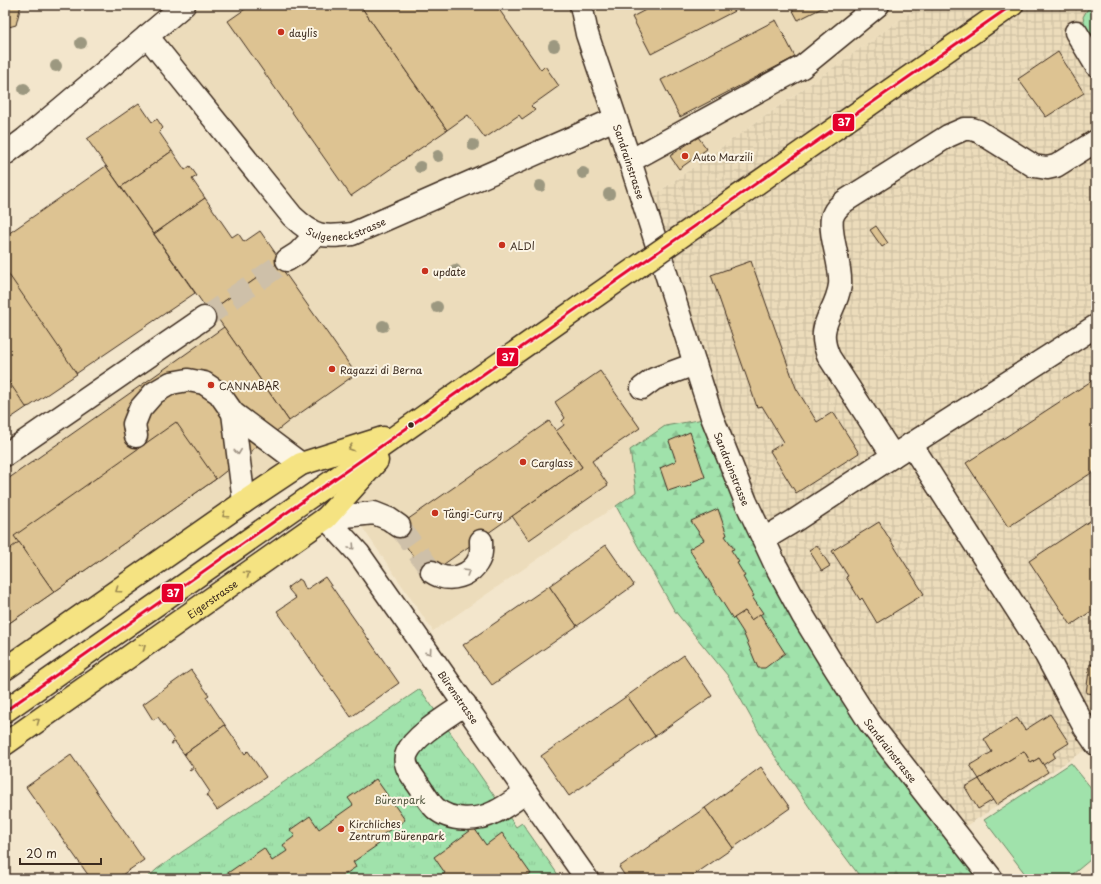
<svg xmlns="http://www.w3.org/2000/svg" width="1101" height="884" viewBox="0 0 1101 884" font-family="'Playpen Sans',sans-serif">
  <defs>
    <pattern id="industrial-grid" width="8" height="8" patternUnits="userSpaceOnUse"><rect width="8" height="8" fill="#ecdcbb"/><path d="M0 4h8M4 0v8" fill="none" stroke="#cbbda0"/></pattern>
    <pattern id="forest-firs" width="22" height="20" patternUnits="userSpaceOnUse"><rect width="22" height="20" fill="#a0e2ab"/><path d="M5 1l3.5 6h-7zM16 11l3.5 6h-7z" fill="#8bc293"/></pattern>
    <pattern id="park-tufts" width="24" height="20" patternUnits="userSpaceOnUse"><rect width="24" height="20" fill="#a0e2ab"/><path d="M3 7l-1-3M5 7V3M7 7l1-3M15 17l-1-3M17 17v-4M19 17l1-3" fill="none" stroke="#8bc293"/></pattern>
  </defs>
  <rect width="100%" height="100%" fill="#f3e6cc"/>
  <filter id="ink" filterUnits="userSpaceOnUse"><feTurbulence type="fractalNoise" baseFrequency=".025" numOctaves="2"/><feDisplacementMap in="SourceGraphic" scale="8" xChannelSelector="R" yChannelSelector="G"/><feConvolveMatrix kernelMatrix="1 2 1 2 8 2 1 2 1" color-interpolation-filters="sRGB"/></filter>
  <g filter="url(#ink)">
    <!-- built -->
    <path fill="#ecdcbb" d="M195 5H921L640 205 709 418 630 450 636 492 433 631 315 458 5 671V459L297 259 317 230 158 36Z"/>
    <!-- industrial -->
    <path fill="url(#industrial-grid)" d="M921 5H1096V738L1092 746 958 831 873 720 749 500 646 201Z"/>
    <!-- forest -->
    <path fill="url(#forest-firs)" stroke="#6e8664" d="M709 418 774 568 988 879H860L858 874 820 823 760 734 728 676 674 610 639 548 616 506 636 492 630 450 665 426Z"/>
    <!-- park -->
    <path fill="url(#park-tufts)" stroke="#6e8664" d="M420 689 516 827 522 823 561 879H146L157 869Z"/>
    <!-- garden -->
    <g fill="#a0e2ab" stroke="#6e8664">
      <path d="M1094 5H1096V40L1085 25 1083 17 1087 10Z"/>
      <path d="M1071 763 1096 794V855L1067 879H1029L984 820Z"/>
    </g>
    <!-- building -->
    <g fill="#ddc392" stroke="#3b2a1e">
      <path d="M5 5H21L16 25 5 28Z"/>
      <path d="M251 5H360L447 130 351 196 228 21Z"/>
      <path d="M360 5H496L541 70 545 66 559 86 531 106 535 110 522 119 519 115 485 138 468 115 447 130Z"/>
      <path d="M655 5H746L651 54 632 17Z"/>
      <path d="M790 5H828L798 20Z"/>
      <path d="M776 20 795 57 680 117 661 80Z"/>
      <path d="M1058 52 1084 93 1046 117 1018 79Z"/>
      <path d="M139 103 152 122 157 119 163 128 159 132 172 151 121 187 87 139Z"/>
      <path d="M698 137 707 149 679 169 670 156Z"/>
      <path d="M172 151 185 170 190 166 197 176 192 179 205 198 154 234 121 187Z"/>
      <path d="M106 166 195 293 5 422V236Z"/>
      <path d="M205 198 232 237 238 233 244 242 260 231 281 261 209 312 154 234Z"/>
      <path d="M876 226 888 243 882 247 870 230Z"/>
      <path d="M751 261 796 388 817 422 833 412 859 453 796 493 770 451 784 442 762 406 757 407 711 275Z"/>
      <path d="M278 263 356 374 289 421 212 310Z"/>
      <path d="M5 269 77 374 30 406 26 407 5 376Z"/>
      <path d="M224 327 289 421 216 479 5 626V481Z"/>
      <path d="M600 371 640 428 592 461 608 485 529 540 512 516 582 467 556 431 564 425 562 421 565 418 555 402Z"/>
      <path d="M1096 378V470L1008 527 966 463Z"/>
      <path d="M549 421 582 467 427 576 394 529Z"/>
      <path d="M176 422 216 479 54 592 14 536Z"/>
      <path d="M690 432 705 477 691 482 692 485 681 489 680 487 668 491 660 468 676 461 669 441Z"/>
      <path d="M718 509 727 535 725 536 734 549 731 550 739 562 737 563 745 576 743 577 754 596 752 597 763 613 751 620 745 611 733 619 689 549 704 540 691 521Z"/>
      <path d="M1096 517V608L1071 625 1029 561Z"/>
      <path d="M879 522 924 594 877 623 862 598 860 600 846 577 848 576 832 551Z"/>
      <path d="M19 542 54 592 5 626V552Z"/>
      <path d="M606 545 634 585 577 626 549 586Z"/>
      <path d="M817 545 830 566 822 571 809 550Z"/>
      <path d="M325 577 399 683 351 717 277 611 296 598 289 590 288 587 299 579 302 581 306 590Z"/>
      <path d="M549 586 577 626 492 685 463 645Z"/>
      <path d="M745 611 751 620 760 614 785 653 765 668H758L743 632 734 618Z"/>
      <path d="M684 655 712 696 655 736 627 696Z"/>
      <path d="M1090 664 1096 665V694L1086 693Z"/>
      <path d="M191 670 209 695 206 697 225 725 184 754 175 742 171 744V743L174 740 158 717 153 720 143 704Z"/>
      <path d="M627 696 655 736 569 796 541 756Z"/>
      <path d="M1050 714 1069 743 1053 753 1055 757 1043 765 1039 758 1031 763 1024 751 979 779 993 800 978 809 965 787 979 779 970 765 992 752 984 739 1017 718 1025 730Z"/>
      <path d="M225 725 245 754 248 751 266 777 217 810 206 795 210 792 194 768 190 771 189 770 193 767 184 754Z"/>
      <path d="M1024 751 1031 763 1039 758 1048 772 996 805 979 779Z"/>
      <path d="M71 755 144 860 116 879H91L26 787Z"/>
      <path d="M761 767 790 808 733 848 705 808Z"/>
      <path d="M376 779 405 820 376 839 379 844 353 862 356 867 338 879H219L264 848 272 861 287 851 283 845 295 836 290 830 310 816 319 829 353 805 348 798Z"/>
      <path d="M705 808 733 848 688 879H627L619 867Z"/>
      <path d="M474 828 486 845 502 833 531 874 524 879H437L445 873 434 857Z"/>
    </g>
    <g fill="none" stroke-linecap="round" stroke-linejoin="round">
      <!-- minor-tunnel -->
      <g stroke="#cec0a9" stroke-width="22" stroke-dasharray="22 11" stroke-linecap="butt">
        <path d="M204 318 287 260"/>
        <path d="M399 526 432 572"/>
      </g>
      <defs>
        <g id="minor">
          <path id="s1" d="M581 5 587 34 630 161 712 417 746 502 776 566 803 616 833 665 870 723 992 879"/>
          <path d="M1076 32 1096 65"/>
          <path id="s2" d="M147 36 292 216C314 237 323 238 352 234L615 119"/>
          <path d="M5 154 25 139 184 5"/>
          <path d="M630 161 802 67 878 5"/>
          <path d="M287 260 298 253 316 234"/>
          <path d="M642 388 654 379 695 364"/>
          <path d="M233 413 244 502"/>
          <path d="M136 436 134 424 140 409 154 393 171 383 188 380 204 383 219 393 233 413 301 464"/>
          <path d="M911 444 1046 655 1085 728 1096 744"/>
          <path d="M5 455 204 318"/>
          <path d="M893 456 829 357C814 324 836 314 840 285 842 266 829 236 832 218 834 210 839 206 845 201L948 136 964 129H972L978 131 1034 166 1047 168 1056 166 1096 141"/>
          <path id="s3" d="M326 518 359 554 587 879"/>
          <path d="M326 518 374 513 389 519 399 526"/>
          <path d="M764 539 794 521 893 456 1096 326"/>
          <path d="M432 572C449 584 473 576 480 557 482 551 481 546 481 541"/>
          <path d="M465 704C448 716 415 735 407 753 402 764 411 774 417 783 423 791 428 801 435 808 450 822 478 821 495 812 506 807 516 799 526 792"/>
        </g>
        <g id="major">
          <path d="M846 121 1012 5"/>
          <path d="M5 669 244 502 301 464 383 438"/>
          <path d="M5 711 580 307"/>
          <path id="s4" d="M5 744 326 518 377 461"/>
        </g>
      </defs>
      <!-- minor casing -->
      <use href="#minor" stroke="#3b2a1e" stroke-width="25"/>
      <!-- major casing -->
      <use href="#major" stroke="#3b2a1e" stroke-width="25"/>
      <!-- minor -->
      <use href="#minor" stroke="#fcf5e5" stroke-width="22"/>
      <!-- major -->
      <use href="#major" stroke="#f5e382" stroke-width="22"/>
      <defs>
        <path id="major-bridge" d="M580 307 846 121"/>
      </defs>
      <!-- major-bridge casing -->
      <use href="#major-bridge" stroke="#3b2a1e" stroke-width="25" stroke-linecap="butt"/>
      <!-- major-bridge -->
      <use href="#major-bridge" stroke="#f5e382" stroke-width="22"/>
      <defs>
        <path id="bus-1" d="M5 711 556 323 1012 5"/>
      </defs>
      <!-- bus-1 casing -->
      <use href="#bus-1" stroke="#fcf5e5" stroke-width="6"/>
      <!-- bus-1 -->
      <use href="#bus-1" stroke="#e4002b" stroke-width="3"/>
    </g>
    <!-- trees -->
    <g fill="#9c9880">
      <circle cx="81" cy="43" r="6"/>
      <circle cx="554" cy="46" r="6"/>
      <circle cx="56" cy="66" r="6"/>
      <circle cx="24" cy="89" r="6"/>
      <circle cx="473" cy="145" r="6"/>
      <circle cx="438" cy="156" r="6"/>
      <circle cx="420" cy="167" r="6"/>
      <circle cx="583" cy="173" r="6"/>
      <circle cx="540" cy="186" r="6"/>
      <circle cx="609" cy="194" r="6"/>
      <circle cx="455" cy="270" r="6"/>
      <circle cx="437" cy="307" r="6"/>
      <circle cx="383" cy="326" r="6"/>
    </g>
    <!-- one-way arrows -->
    <defs><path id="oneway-chevron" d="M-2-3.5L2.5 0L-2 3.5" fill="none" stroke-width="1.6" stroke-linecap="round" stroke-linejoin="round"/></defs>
    <g stroke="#988650">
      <use href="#oneway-chevron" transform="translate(351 448) rotate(163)"/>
      <use href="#oneway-chevron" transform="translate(225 515) rotate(145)"/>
      <use href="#oneway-chevron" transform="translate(247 574) rotate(-35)"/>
      <use href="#oneway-chevron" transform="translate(118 590) rotate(145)"/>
      <use href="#oneway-chevron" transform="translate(143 647) rotate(-35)"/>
      <use href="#oneway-chevron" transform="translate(37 721) rotate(-35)"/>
    </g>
    <g stroke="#9c9082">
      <use href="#oneway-chevron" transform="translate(238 452) rotate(83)"/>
      <use href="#oneway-chevron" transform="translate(352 547) rotate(47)"/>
      <use href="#oneway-chevron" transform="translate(467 572) rotate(-32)"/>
      <use href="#oneway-chevron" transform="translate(429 652) rotate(55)"/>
    </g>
  </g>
  <!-- markers -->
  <g fill="#c8321e" stroke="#fcf5e5" stroke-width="1.5">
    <circle cx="281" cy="32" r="4"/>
    <circle cx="685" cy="156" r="4"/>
    <circle cx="502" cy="245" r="4"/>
    <circle cx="425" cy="271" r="4"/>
    <circle cx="332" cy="369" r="4"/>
    <circle cx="211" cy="385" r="4"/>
    <circle cx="523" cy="462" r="4"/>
    <circle cx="435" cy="513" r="4"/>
    <circle cx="341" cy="829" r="4"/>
  </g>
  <circle fill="#3b2a1e" stroke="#fcf5e5" stroke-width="1.5" cx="411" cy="425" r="3.5"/>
  <g text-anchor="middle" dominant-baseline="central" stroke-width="4" stroke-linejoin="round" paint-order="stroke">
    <!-- poi labels -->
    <g font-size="10" fill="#3b2a1e" stroke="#fcf5e5" text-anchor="start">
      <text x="289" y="32">daylis</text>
      <text x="693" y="156">Auto Marzili</text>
      <text x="510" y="245">ALDI</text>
      <text x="433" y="271">update</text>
      <text x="340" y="369">Ragazzi di Berna</text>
      <text x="219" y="385">CANNABAR</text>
      <text x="531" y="462">Carglass</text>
      <text x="443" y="513">Tängi-Curry</text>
      <text x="349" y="823">Kirchliches<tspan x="349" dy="12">Zentrum Bürenpark</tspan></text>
    </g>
    <!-- street labels -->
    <g font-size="10" fill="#3b2a1e" stroke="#fcf5e5">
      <text stroke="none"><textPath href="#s1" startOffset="164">Sandrainstrasse</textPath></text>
      <text stroke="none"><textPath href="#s2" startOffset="292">Sulgeneckstrasse</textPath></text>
      <text stroke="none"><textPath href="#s1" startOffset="488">Sandrainstrasse</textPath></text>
      <text stroke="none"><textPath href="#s4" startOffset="253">Eigerstrasse</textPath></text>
      <text stroke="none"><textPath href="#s3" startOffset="223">Bürenstrasse</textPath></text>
      <text stroke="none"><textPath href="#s1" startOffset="812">Sandrainstrasse</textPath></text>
    </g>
    <!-- park labels -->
    <g font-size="10" fill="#545841" stroke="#fcf5e5">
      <text x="400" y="799">Bürenpark</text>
    </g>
  </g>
  <g stroke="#fcf5e5" stroke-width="1.5">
    <rect x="832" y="113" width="23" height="19" rx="4" fill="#e4002b"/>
    <rect x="496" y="347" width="23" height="20" rx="4" fill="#e4002b"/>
    <rect x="161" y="583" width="23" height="20" rx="4" fill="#e4002b"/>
  </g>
  <g font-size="11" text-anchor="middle" font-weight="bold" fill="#fff">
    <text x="844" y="126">37</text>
    <text x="508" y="361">37</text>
    <text x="173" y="597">37</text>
  </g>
  <!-- margin -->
  <rect width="1101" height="884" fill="none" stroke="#fcf5e5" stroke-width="20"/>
  <rect x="10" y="10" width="1081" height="864" fill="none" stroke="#3b2a1e" stroke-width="1.5" filter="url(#ink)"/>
  <!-- scale -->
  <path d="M20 858v6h81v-6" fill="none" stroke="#3b2a1e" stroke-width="2"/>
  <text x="26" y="858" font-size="12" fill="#3b2a1e" stroke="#fcf5e5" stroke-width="3" paint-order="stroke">20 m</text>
</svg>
